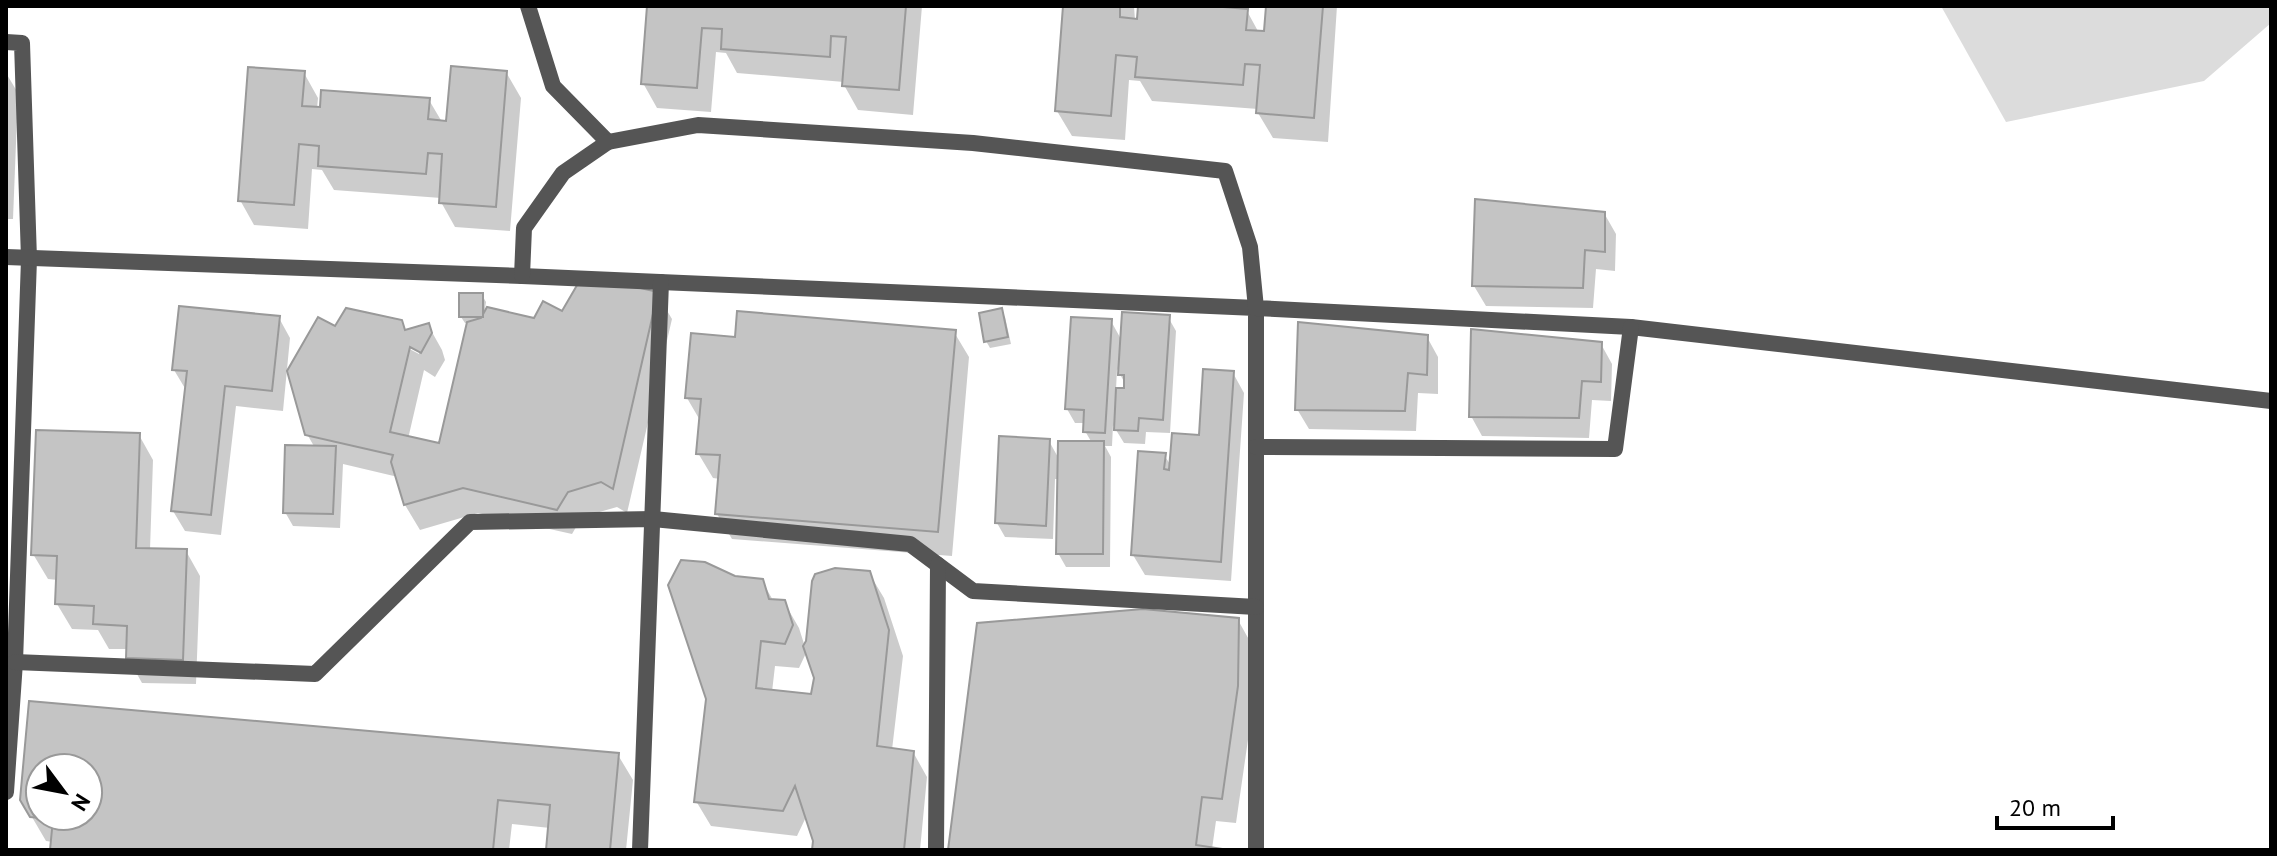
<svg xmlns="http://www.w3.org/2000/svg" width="2277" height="856" viewBox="0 0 2277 856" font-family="'PT Sans',sans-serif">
  <rect width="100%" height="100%" fill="#fff"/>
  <!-- green -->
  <path fill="#dcdcdc" d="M1941 6H2271V23L2204 81 2006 122Z"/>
  <!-- shadow -->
  <g fill="#0003" fill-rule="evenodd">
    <path d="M649 6H922L913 115 858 110 844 85V82L737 73 726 53 716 52 711 112 657 108 643 83Z"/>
    <path d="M1065 6H1134L1135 20 1139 21 1140 6H1183L1247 11 1259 33H1266L1268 6H1337L1328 142 1273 138 1258 113V109L1152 101 1140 81 1129 80 1125 140 1072 136 1057 111Z"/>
    <path d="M506 72 521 98 510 231 455 227 441 202V198L334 190 322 170 312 169 308 229 254 225 240 200 304 73 318 98 317 109 429 100 442 122 448 123Z"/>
    <path d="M6 73 18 93 13 219H6Z"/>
    <path d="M1604 213 1616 234 1615 271 1596 269 1593 308 1486 306 1474 286Z"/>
    <path d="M657 294 672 319 627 513 617 507 582 517 572 534 478 513 420 530 405 505 398 477 343 464 340 528 293 526 285 512 315 448 307 434 336 329 401 322 406 331 428 325 442 350 445 360 435 377 424 370 408 439 440 446 468 323H465L461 317 482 295 486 302 484 316 535 320ZM400 344 419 349V354Z"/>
    <path d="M1001 310 1005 317 1011 344 990 348 986 341Z"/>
    <path d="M1168 317 1176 331 1170 433 1146 432 1145 444 1124 443 1113 425 1112 446H1105L1111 457 1110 567H1066L1058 553 1059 479H1055L1053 539 1005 537 997 523 1049 441 1059 459 1092 443 1085 431 1086 423H1075L1067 409 1111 321 1122 341ZM1117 369 1126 385V390H1116Z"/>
    <path d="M279 318 290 338 283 411 236 406 221 535 185 531 173 511 186 390 174 370Z"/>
    <path d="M954 332 969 357 952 556 732 539 717 514 720 479 713 478 698 453 701 422 687 398 737 339Z"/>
    <path d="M1427 337 1438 357V394L1418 393 1416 431 1309 429 1297 409Z"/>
    <path d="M1601 344 1612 364 1611 401 1592 400 1589 438 1482 436 1471 416Z"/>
    <path d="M1233 373 1244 393 1231 581 1145 575 1133 555 1164 455 1172 467 1200 438Z"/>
    <path d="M139 435 153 460 150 550 186 551 200 576 196 684 142 683 128 658V649H109L98 630 72 629 57 604 58 580 48 579 33 554Z"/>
    <path d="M869 573 884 598 903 656 892 750 913 752 927 777 920 850H814L815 841 807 815 797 836 711 826 696 801 734 578 762 581 774 602H784L799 628 805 647ZM807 651 816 678 813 696 772 692 775 666 799 668Z"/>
    <path d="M1238 620 1252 645V712L1236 823 1216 821 1212 849 1219 850H950Z"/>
    <path d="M31 703 618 755 633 780 626 850H548L550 828 512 824 509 850H52L53 842 46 841 22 800ZM40 768H88V816H40Z"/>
  </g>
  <!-- building -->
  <g fill="#c4c4c4" stroke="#999" stroke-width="2" fill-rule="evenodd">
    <path d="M647 6H906L899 90 842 86 846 37 831 36 830 57 721 49 722 29 702 28 697 88 641 84Z"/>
    <path d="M1063 6H1120V17L1137 19 1138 6H1211L1248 9 1246 30 1264 31 1266 6H1323L1314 118 1256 113 1260 65 1245 64 1243 85 1135 77 1137 57 1116 55 1111 116 1055 111Z"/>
    <path d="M451 66 507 71 496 207 439 203 442 154 428 153 426 174 318 166 319 146 299 144 294 205 238 201 248 67 305 71 302 106 320 107 321 90 430 98 428 119 446 121Z"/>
    <path d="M1475 199 1605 212V252L1585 250 1583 288 1472 286Z"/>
    <path d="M583 275 658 292 613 489 601 482 568 492 557 510 463 488 404 505 391 462 393 455 305 435 287 371 318 317 335 326 346 308 402 320 405 330 429 323 432 333 421 353 410 347 390 432 439 443 467 322 481 318 487 307 534 318 543 301 562 311Z"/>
    <rect x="459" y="293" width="24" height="24"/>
    <path d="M179 306 280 316 272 391 225 386 211 515 171 511 187 371 172 370Z"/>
    <path d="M1002 308 1008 337 984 342 979 313Z"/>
    <path d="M737 311 956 330 938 532 715 514 720 455 696 454 701 399 685 398 691 333 735 337Z"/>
    <path d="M1122 312 1170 315 1163 420 1139 418 1138 431 1114 430 1116 388H1124V375H1118Z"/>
    <path d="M1071 317 1112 319 1105 433 1083 432 1084 410 1065 409Z"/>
    <path d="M1298 322 1428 335 1427 375 1408 373 1405 411 1295 410Z"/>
    <path d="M1471 329 1602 342 1601 382 1582 381 1579 418 1469 417Z"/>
    <path d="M1203 369 1234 371 1221 562 1131 555 1138 451 1166 453 1164 469 1169 470 1172 433 1199 435Z"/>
    <path d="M36 430 140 433 136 548 187 549 183 660 126 658 127 626 93 624 94 606 55 604 57 556 31 555Z"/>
    <path d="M999 436 1050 439 1046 526 995 523Z"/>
    <path d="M1058 441H1104L1103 554H1056Z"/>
    <path d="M285 445 336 446 333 514 283 513Z"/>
    <path d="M681 560 705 562 735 576 763 579 769 599 785 600 793 625 785 644 761 641 756 688 811 694 814 678 803 646 806 641 812 581 815 574 835 568 870 571 889 630 877 746 914 751 904 850H812L813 841 795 786 783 811 694 802 706 699 668 585Z"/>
    <path d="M1143 609 1239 618 1238 686 1222 799 1202 797 1196 845 1229 850H948L977 623Z"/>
    <path d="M29 701 619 753 610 850H546L550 805 498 800 493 850H50L53 819 30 817 20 800ZM40 768H88V816H40Z"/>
  </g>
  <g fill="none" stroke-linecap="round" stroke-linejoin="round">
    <!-- minor -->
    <g stroke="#555" stroke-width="16">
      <path d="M528 6 553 86 608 142"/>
      <path d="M6 42 22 43 29 259 15 662 6 792"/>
      <path d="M6 257 522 276 1256 308V850"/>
      <path d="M522 276 524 228 563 173 608 142 698 125 973 143 1225 171 1250 247 1256 308 1631 327 2271 401"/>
      <path d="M1256 447 1615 449 1631 327"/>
      <path d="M15 662 315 674 470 522 653 519 910 544 973 591 1256 607"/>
      <path d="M640 850 661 282"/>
      <path d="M936 850 938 565"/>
    </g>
  </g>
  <!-- border -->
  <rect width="2277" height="856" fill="none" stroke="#000000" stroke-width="16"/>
  <!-- north arrow -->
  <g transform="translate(64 792) rotate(122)"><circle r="38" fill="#ffffff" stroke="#999999" stroke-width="2"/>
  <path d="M0-6L14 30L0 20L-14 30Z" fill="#000000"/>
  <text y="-12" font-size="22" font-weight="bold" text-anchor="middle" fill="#000000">N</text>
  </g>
  <!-- scale -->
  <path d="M1997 816v12h116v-12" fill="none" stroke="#000000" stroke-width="4"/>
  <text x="2009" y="816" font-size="24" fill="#000000" stroke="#ffffff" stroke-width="6" paint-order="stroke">20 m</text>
</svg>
